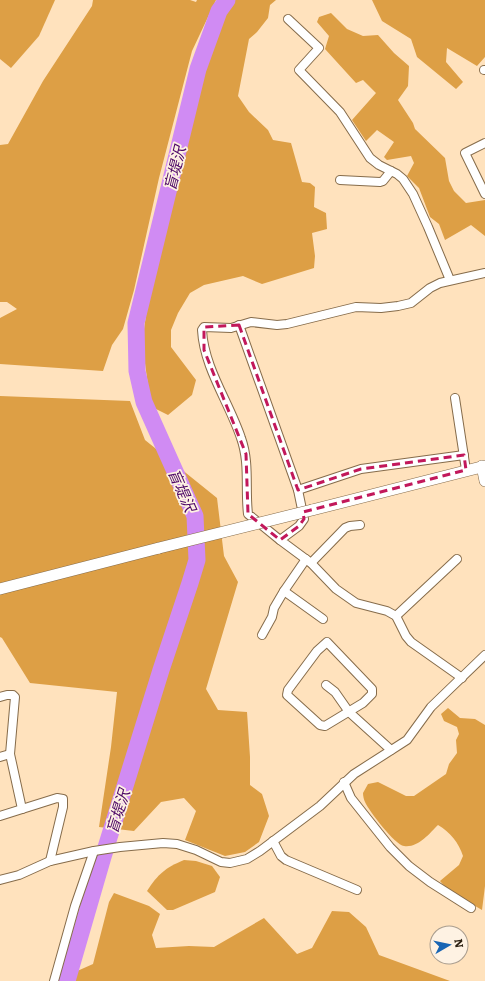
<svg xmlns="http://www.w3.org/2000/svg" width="485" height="981" viewBox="0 0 485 981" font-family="Literata,'Noto Sans JP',serif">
  <rect width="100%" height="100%" fill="#ffe2bd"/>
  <!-- forest -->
  <g fill="#dd9f45">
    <path d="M0 0H55L39 36 11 68 0 59Z"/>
    <path d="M93 0H190L196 2 197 0H216L192 51 159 178 134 290 123 329 112 345 103 371 0 364V318L17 309 7 302H0V145L8 144 43 81 92 6Z"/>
    <path d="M233 0H276L270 5 268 18 257 32 249 39 238 96 249 112 268 130 273 140 291 143 302 182 310 183 315 187 314 207 326 213 327 229 312 233 315 256 314 268 262 284 243 276 204 285 190 293 178 313 171 330V347L196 380 192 395 168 415 154 408 150 400 144 356V329L150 288 170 199 178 187 188 132 201 75 218 28 225 11Z"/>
    <path d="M372 0H485V57L477 66 447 48 446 62 463 82 456 89 417 57 411 39 382 21Z"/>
    <path d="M331 13 347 29 363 36 378 35 394 53 409 66 408 86 398 100 413 123 415 129 445 158 449 181 454 191 466 203 485 200V236L471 225 445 240 439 224 430 217 419 188 407 176 414 163 411 156 387 160 384 157 394 142 377 130 366 141 352 120 376 93 363 80 356 83 325 49 329 36 317 22 319 17Z"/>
    <path d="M0 396 130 401 145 440 217 498 224 556 238 582 206 689 218 710 247 712 250 757V785L262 794 269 816 259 842 245 852 225 856 185 840 196 811 184 798 161 802 134 831 99 827 111 747 117 692 30 683 2 638 0 637Z"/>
    <path d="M448 708 460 718 475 719 485 725V886L482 910 448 890 440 881 459 865 463 856C459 843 450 832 438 825 429 834 418 848 404 846 395 845 369 811 365 802 364 800 363 796 363 793L368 784 378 782 406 796H414L446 774 449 764 457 753 456 740 459 734 457 727 444 721 441 714Z"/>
    <path d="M184 860 196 861 212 866 220 877 215 892 173 910H167L147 891C158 874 165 868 184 860Z"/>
    <path d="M114 893 149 906 160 914 152 935 156 948 189 946 214 947 264 918 297 954 312 948 332 911 349 912 366 927 379 955 450 981H73L75 972 93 964 109 902Z"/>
  </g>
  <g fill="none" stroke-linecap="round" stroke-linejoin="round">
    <!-- river -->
    <path stroke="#d08bf3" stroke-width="17" d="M67 981 103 857 161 670 190 583 197 560 195 516 144 402 137 371 136 323 198 69 219 11 227 0"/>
    <defs>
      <g id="street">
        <path d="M288 19 319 48 299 70 340 112 370 158 379 165 397 174 403 179 413 194 428 227 450 280"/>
        <path d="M484 70H485"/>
        <path d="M485 143 465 153 485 194"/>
        <path d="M340 180 380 182 383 181 391 171"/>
        <path d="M239 325 298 490 304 519 299 526 280 540 311 563 336 589 356 603 387 611 396 616 406 636 411 642 462 678"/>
        <path d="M455 398 466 470"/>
        <path d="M298 490 361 469 464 455"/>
        <path d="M280 540 248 514C245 488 250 463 241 438 229 402 204 368 202 330L204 327 231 328 251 322 277 325 287 324 356 307 381 308 398 306 411 303 430 288 440 283 485 273"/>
        <path d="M311 563 345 528 350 526 360 525"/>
        <path d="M284 591 323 619"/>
        <path d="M396 616 457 559"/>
        <path d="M262 635 272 617 274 608 284 591 306 559"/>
        <path d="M327 642 372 689V694L363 703 325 726 320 725 287 695 288 690 317 651Z"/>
        <path d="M326 685 335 692 349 712 391 750"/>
        <path d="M0 697 7 695H13L15 697 10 754 22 809"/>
        <path d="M0 757 10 754"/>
        <path d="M344 782 351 798 390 847 409 866 430 882 471 908"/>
        <path d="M0 816 57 798 63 799V807L50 861"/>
        <path d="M273 841 281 856 286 860 357 890"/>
        <path d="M0 880 19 875 50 861 94 851 120 847 163 843 177 844 196 850 221 862 230 863 247 859 260 851 320 806 354 774 407 740 431 707 485 655"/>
        <path d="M54 981 75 906 94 851"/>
      </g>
      <g id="secondary">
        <path d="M482 466 485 481"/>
        <path d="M312 510 485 466"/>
        <path d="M0 589 159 548"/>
      </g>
    </defs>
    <!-- street casing -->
    <use href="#street" stroke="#866c4b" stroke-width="10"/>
    <!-- secondary casing -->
    <use href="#secondary" stroke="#866c4b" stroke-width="12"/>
    <!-- street -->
    <use href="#street" stroke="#fff" stroke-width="8"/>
    <!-- secondary -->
    <use href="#secondary" stroke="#fff" stroke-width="11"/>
    <defs>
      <path id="secondary-bridge" d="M159 548 312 510"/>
    </defs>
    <!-- secondary-bridge casing -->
    <use href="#secondary-bridge" stroke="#866c4b" stroke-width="12" stroke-linecap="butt"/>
    <!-- secondary-bridge -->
    <use href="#secondary-bridge" stroke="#fff" stroke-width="11"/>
  </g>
  <!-- marked area -->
  <path fill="none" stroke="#c2185b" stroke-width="3" stroke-dasharray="8 5" stroke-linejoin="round" d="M239 325 298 490 361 469 464 455 466 470 303 512 304 519 299 526 280 540 248 514 246 454 204 350V327Z"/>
  <g text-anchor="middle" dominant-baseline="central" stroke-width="3.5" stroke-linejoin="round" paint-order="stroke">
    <!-- water labels -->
    <g font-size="15" font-style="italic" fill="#4e0868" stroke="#fef2e3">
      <text transform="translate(174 168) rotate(-76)">盲堤沢</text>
      <text transform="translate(183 490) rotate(66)">盲堤沢</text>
      <text transform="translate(117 811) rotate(-73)">盲堤沢</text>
    </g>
  </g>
  <!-- north arrow -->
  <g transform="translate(449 945) rotate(81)"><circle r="19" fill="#fef2e3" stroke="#aa9e8f"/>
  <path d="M0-3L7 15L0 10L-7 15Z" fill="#1865b4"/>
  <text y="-6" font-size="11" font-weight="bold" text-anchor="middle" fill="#2b2012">N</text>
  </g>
</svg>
